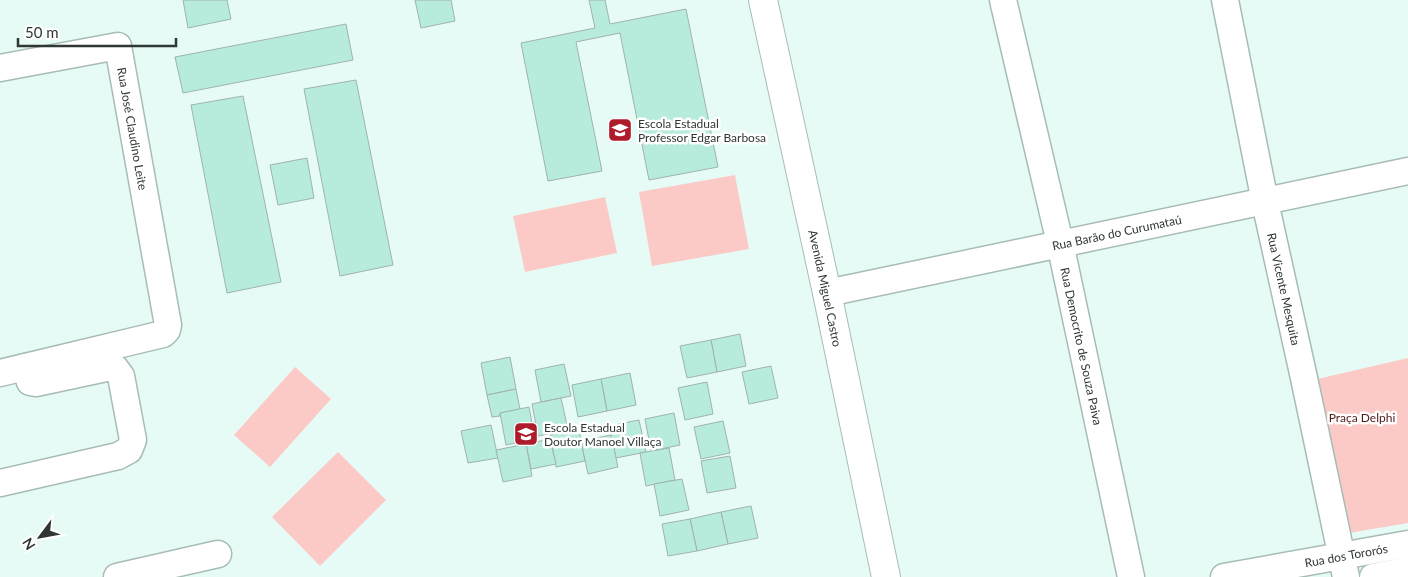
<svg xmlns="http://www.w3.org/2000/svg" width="1408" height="577" viewBox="0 0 1408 577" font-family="Lato,sans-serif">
  <rect width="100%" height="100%" fill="#e7fbf6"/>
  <!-- green -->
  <g fill="#fbcac6">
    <path d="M735 175 749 249 652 266 639 192Z"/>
    <path d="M605 197 617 253 525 272 513 216Z"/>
    <path d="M1408 358V523L1343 534 1313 380Z"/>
    <path d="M295 367 331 399 270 467 234 435Z"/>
    <path d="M338 452 386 500 320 566 272 517Z"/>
  </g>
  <!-- building -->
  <g fill="#b6ebde" stroke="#a0b3ae">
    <path d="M183 0H227L231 19 188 28Z"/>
    <path d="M415 0H451L455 21 421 28Z"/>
    <path d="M589 0H605L610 24 686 9 718 167 649 180 620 33 576 42 602 171 548 181 521 43 595 28Z"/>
    <path d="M346 24 353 60 183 93 175 57Z"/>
    <path d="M356 80 393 265 340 276 304 89Z"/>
    <path d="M243 96 281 282 227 293 191 105Z"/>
    <path d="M307 158 314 198 278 205 270 165Z"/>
    <path d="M740 334 746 366 717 372 711 340Z"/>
    <path d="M711 340 717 372 687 378 680 346Z"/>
    <path d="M510 357 516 389 487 395 481 363Z"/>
    <path d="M564 364 571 396 541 402 535 370Z"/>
    <path d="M771 366 778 398 749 404 742 372Z"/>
    <path d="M630 373 636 405 607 411 601 379Z"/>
    <path d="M601 379 607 411 578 417 572 385Z"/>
    <path d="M707 382 713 414 685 420 678 388Z"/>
    <path d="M516 389 520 409 500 413V416L492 417 487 395Z"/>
    <path d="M561 398 568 430 538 436 532 404Z"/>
    <path d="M529 407 535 439 506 445 500 413Z"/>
    <path d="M674 413 680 445 651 451 645 419Z"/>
    <path d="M639 420 646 452 616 458 609 426Z"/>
    <path d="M723 421 730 453 701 459 694 427Z"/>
    <path d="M491 425 498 458 468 463 461 431Z"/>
    <path d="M579 429 585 461 556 467 550 435Z"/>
    <path d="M611 435 618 467 588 474 581 441Z"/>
    <path d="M550 439 556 464 531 469 526 444Z"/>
    <path d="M526 444 532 476 503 482 496 450Z"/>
    <path d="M669 448 675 480 646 486 640 453Z"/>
    <path d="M730 456 736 488 707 493 701 461Z"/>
    <path d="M682 479 689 510 660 516 654 484Z"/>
    <path d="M751 506 758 538 728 544 721 512Z"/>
    <path d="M721 512 728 544 697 551 690 519Z"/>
    <path d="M690 519 697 551 668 556 662 524Z"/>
  </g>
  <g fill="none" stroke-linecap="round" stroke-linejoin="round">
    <defs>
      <g id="minor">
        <path id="s1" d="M1003 0 1060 243 1131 577"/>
        <path id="s2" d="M1225 0 1265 202 1304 378 1346 577"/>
        <path id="s3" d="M0 68 118 46 168 325 167 330 163 334 0 373"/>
        <path id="s4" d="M827 293 1408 171"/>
        <path d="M0 483 118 456 129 450 133 440 121 376 115 368H106L36 383 30 382 25 367"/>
        <path d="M117 577 218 554"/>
        <path id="s5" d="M1224 577 1408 544"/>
        <path d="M1373 577 1408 570"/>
      </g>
      <g id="major">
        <path id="s6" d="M763 0 827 293 886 577"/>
      </g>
    </defs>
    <!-- minor casing -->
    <use href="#minor" stroke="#a8bcb6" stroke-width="29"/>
    <!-- major casing -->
    <use href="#major" stroke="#a8bcb6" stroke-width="30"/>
    <!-- minor -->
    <use href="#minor" stroke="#fff" stroke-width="26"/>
    <!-- major -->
    <use href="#major" stroke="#fff" stroke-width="28"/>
  </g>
  <!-- icons -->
  <defs>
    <symbol id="school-square" viewBox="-11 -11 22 22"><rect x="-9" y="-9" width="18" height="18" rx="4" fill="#ae1b2a" stroke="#fff"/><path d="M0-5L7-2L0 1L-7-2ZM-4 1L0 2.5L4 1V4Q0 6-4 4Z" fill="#fff"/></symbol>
  </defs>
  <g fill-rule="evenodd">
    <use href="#school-square" x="606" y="116" width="28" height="28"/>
    <use href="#school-square" x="512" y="420" width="28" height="28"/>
  </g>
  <g text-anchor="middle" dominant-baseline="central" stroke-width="5" stroke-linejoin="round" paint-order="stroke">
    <!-- poi labels -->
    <g font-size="12" fill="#2f3735" stroke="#fff" text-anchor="start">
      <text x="638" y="123">Escola Estadual<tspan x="638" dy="14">Professor Edgar Barbosa</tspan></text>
      <text x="544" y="427">Escola Estadual<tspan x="544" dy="14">Doutor Manoel Villaça</tspan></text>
    </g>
    <!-- street labels -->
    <g font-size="12" fill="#2f3735" stroke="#fff">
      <text stroke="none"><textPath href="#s3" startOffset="204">Rua José Claudino Leite</textPath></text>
      <text stroke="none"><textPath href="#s4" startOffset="296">Rua Barão do Curumataú</textPath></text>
      <text stroke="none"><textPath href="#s6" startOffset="295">Avenida Miguel Castro</textPath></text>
      <text stroke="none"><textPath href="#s2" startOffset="295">Rua Vicente Mesquita</textPath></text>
      <text stroke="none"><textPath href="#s1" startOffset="355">Rua Democrito de Souza Paiva</textPath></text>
      <text stroke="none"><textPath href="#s5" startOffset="124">Rua dos Tororós</textPath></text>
    </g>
    <!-- park labels -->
    <g font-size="12" fill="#53191a" stroke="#fff">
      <text x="1362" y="417">Praça Delphi</text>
    </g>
  </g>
  <!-- north arrow -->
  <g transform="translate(40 537) rotate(238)" stroke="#ffffff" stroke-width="4" paint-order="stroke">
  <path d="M0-4L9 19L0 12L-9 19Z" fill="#2f3735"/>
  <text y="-8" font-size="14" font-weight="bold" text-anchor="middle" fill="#2f3735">N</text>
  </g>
  <!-- scale -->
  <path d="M18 38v8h158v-8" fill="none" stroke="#2f3735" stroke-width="2.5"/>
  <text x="25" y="38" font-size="15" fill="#2f3735" stroke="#ffffff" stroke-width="4" paint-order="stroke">50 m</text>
</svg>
